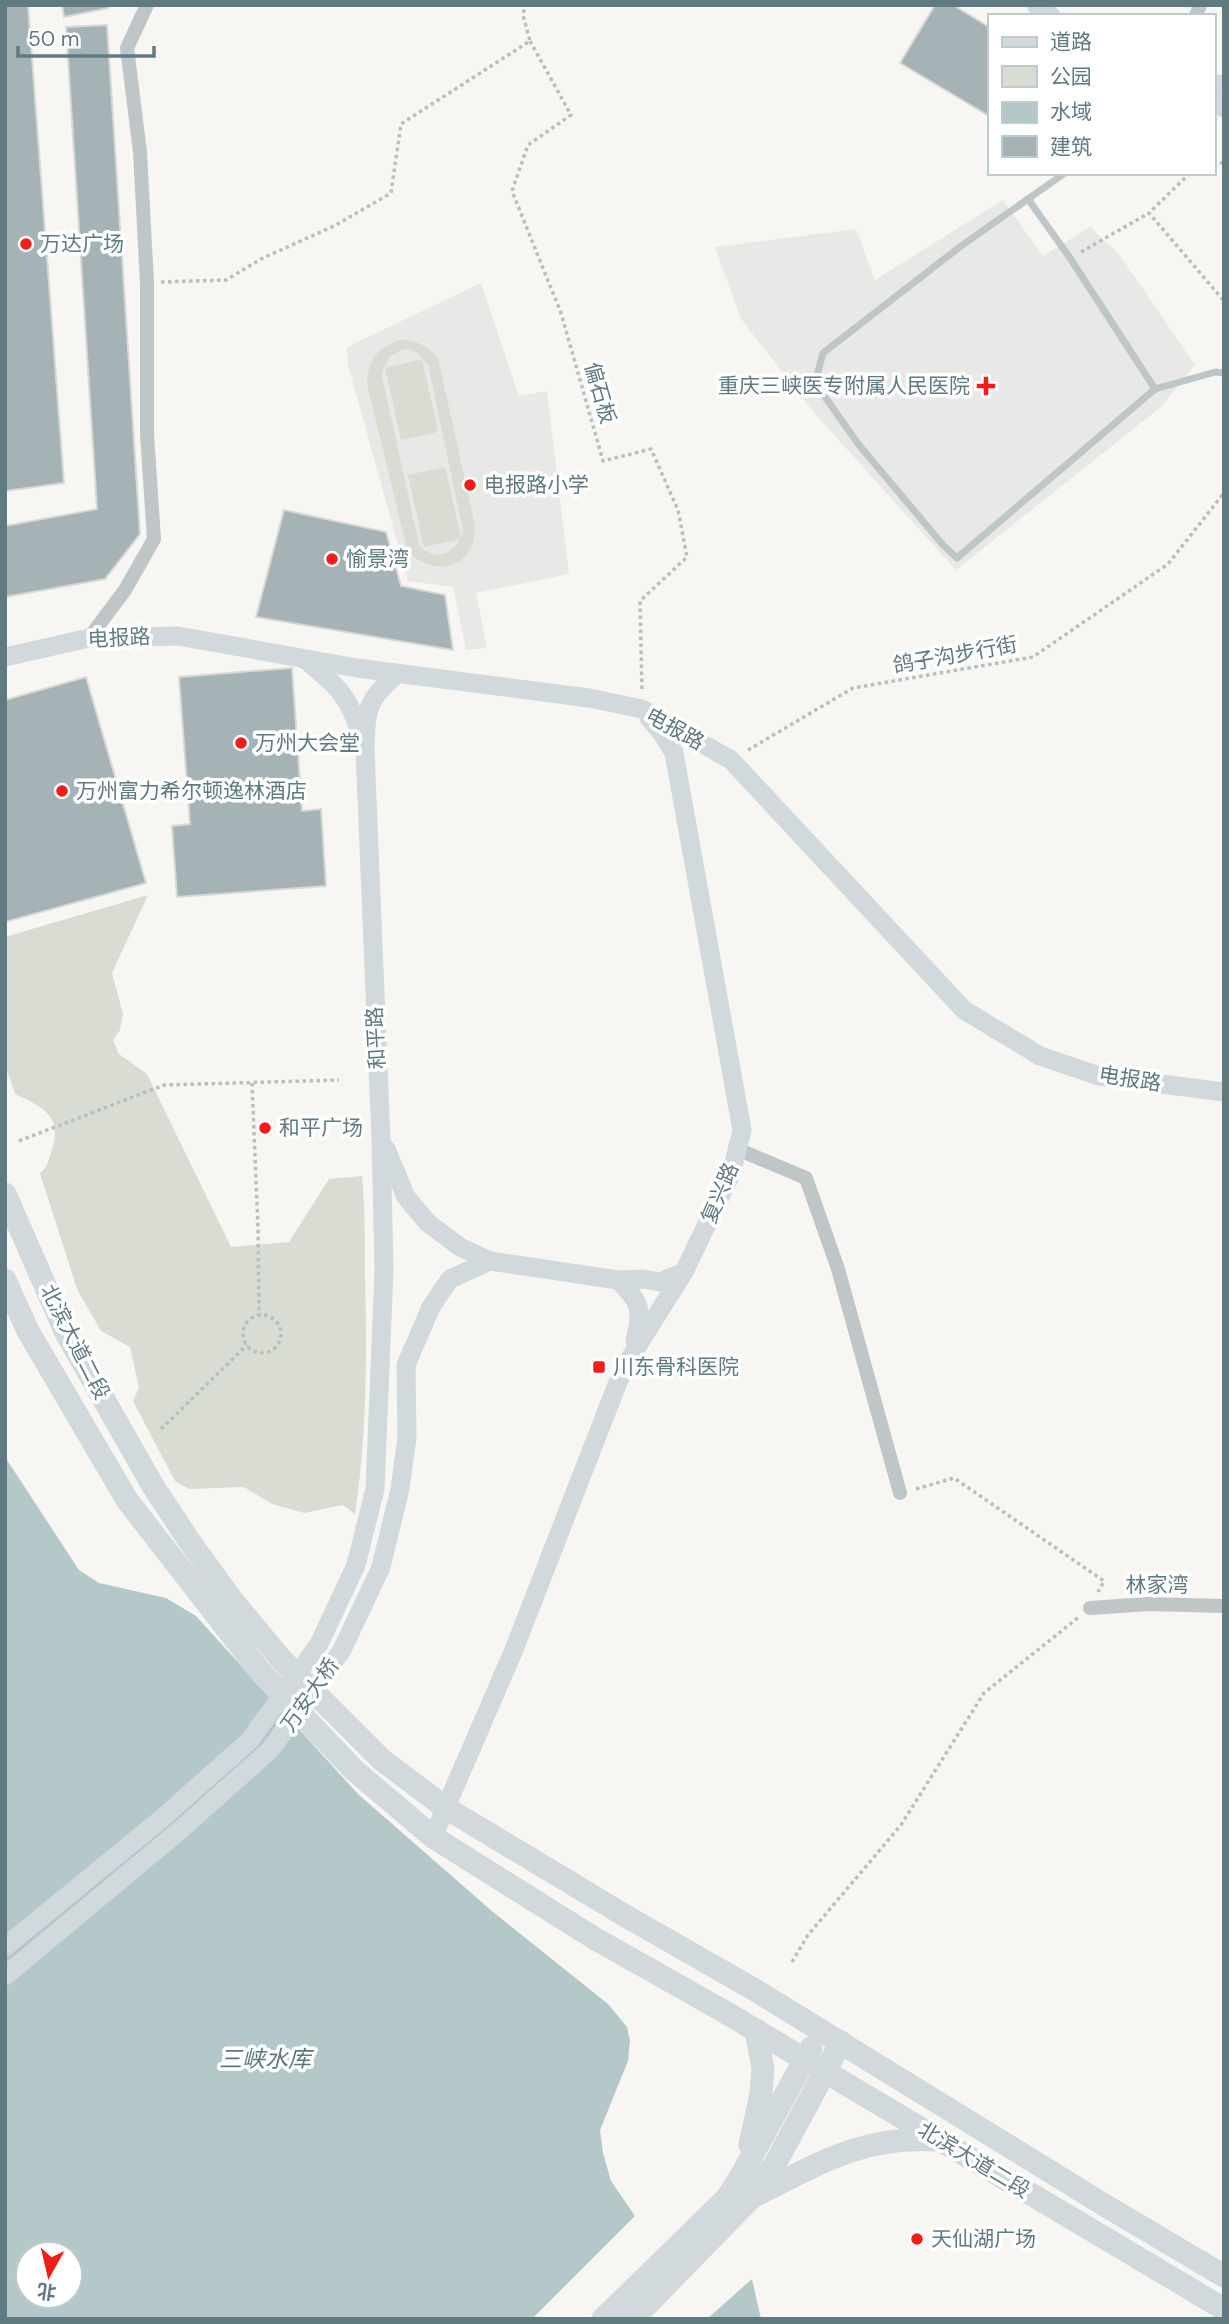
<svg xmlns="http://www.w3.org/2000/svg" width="1229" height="2324" viewBox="0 0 1229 2324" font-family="'DM Sans','Noto Sans SC',sans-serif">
  <rect width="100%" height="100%" fill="#f7f6f3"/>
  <!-- built -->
  <g fill="#e8e8e7">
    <path d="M1003 200 1043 256 1090 227 1119 254 1195 365 1162 406 956 570 816 415 741 319 715 247 856 229 875 280Z"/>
    <path d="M481 283 519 396 547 391 569 574 476 593 487 648 466 650 453 587 408 581 348 365 347 347Z"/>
  </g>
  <!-- green -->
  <g fill="#d8dcd2" fill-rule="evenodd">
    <path d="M400 340C417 340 426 345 438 358L475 526C474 536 474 544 468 552 454 575 420 568 407 549L367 384C368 360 377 348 400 340ZM408 349 416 352 428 364 463 531 461 537 445 467 408 475 424 547 460 539C451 556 433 561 419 545L382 376C384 360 393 351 408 349Z"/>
    <path d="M422 359 438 432 401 440 385 368Z"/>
    <path d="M148 895 112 973 123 1014 120 1030 113 1040 119 1054 147 1074 231 1247 289 1242 329 1179 362 1176C365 1209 365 1241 365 1273 367 1354 367 1434 355 1514L343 1505 304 1513 272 1504 244 1487 189 1489 175 1481 133 1401 139 1388 130 1347 101 1331 77 1289 40 1173C48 1167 49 1159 52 1150 63 1115 42 1107 15 1094L5 1065V937Z"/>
  </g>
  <!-- water -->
  <g fill="#b5c8c9" fill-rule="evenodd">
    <path d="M5 1457 79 1570 99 1583 166 1598 196 1616 358 1794 493 1912 608 2004 627 2027 630 2040 628 2061 600 2130 603 2153 611 2181 635 2216 532 2319H5ZM28 2254H70V2296H28Z"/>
    <path d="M752 2279 761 2319H707Z"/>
  </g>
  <!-- building -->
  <g fill="#a5b3b6" stroke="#d8d8d6" stroke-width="2">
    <path d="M5 5H28L64 483 5 491Z"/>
    <path d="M62 5H111L108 8 64 17Z"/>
    <path d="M935 5H953L989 27V116L900 63Z"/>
    <path d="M107 25 140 534 105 579 5 597V526L97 509 66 27Z"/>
    <path d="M284 510 386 532 401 586 445 595 453 650 256 617Z"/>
    <path d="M292 668 302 811 321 809 326 886 177 897 172 826 190 824 179 677Z"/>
    <path d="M86 677 146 883 5 922V700Z"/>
  </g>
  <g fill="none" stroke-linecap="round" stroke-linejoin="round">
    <!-- path -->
    <g stroke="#b9bec0" stroke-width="3.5" stroke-dasharray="3.5 3.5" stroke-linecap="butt">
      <path d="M530 41 571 115 528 145 512 191 561 313 603 461 651 449 678 510 687 557 640 601 642 691"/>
      <path d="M1213 162 1224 163"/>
      <path d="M1190 173 1149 213 1224 301"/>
      <path d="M1081 252 1149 213"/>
      <path d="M161 282 226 280 261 259 336 225 391 193 401 124 530 41 523 15 525 5"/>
      <path d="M748 750 853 688 1033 657 1168 564 1224 493"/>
      <path d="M252 1083 258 1228 259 1315"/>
      <path d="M19 1141 164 1085 339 1080"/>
      <circle cx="262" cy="1334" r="19"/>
      <path d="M161 1429 247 1345"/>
      <path d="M916 1489 954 1478 1104 1581 1098 1592"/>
      <path d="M792 1962 808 1935 901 1825 984 1693 1079 1617"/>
    </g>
    <!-- lane -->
    <g stroke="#bfc6c8" stroke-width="7">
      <path d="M1065 173 961 246 823 353 815 383 859 445 943 545 957 558 1155 389 1215 372 1224 373"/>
      <path d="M1028 199 1070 258 1155 389"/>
    </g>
    <!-- street -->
    <g stroke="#bfc6c8" stroke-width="14">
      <path d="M1196 16 1200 5"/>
      <path d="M89 638 125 590 154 539 147 434V283L140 152 127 48 147 5"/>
      <path d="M737 1149 806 1178 838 1269 900 1493"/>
      <path d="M1090 1608 1148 1604 1224 1606"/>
    </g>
    <!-- secondary -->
    <g stroke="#d2d9dc" stroke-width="19">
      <path d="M1036 5 1051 16"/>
      <path d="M1213 85 1224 84"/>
      <path d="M1213 100 1224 108"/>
      <path d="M5 657 89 638 178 636 357 668 589 698 642 709 731 760 964 1010 1040 1056 1099 1076 1224 1092"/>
      <path d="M306 660C337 686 349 695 361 736"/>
      <path d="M386 1149 406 1197 428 1223 460 1247 490 1261 618 1280 643 1279 660 1282 684 1272"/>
      <path d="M618 1280C641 1303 643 1309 635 1341"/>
      <path d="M433 1837 513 1652 618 1382 633 1353 684 1272 731 1174 742 1130 674 753 662 733 649 718"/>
      <path d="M5 1947 160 1820 250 1740 319 1644 356 1565 375 1489 384 1270 381 1139 365 750C366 711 366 700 397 674"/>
      <path d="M5 1976 179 1831 271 1749 342 1650 381 1567 400 1489 407 1438 406 1365 431 1307 450 1279 490 1261"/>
    </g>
    <!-- primary -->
    <g stroke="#d2d9dc" stroke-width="23">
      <path d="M5 1194 65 1331 153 1486 190 1542 232 1600 281 1659 382 1760 446 1808 624 1915 755 1990 1106 2206 1224 2276"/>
      <path d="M5 1280 28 1331 127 1500 259 1670 355 1771 433 1837 594 1938 725 2012 1224 2309"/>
      <path d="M750 2145 761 2094 763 2069 756 2030"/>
      <path d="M756 2195C820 2163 864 2135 938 2140"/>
      <path d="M603 2319 727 2198 741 2176 811 2048"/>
      <path d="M633 2319 753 2196 775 2164 841 2042"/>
    </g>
  </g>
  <!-- markers -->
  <g fill="#f21d18" stroke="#fff" stroke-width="2.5">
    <circle cx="26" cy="244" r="7"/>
    <path d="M982.5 375.5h7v7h7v7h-7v7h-7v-7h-7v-7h7z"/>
    <circle cx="470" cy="485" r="7"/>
    <circle cx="332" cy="559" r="7"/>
    <circle cx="241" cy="743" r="7"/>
    <circle cx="62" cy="791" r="7"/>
    <circle cx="265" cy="1128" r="7"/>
    <rect x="592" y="1360" width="14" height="14" rx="3.5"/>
    <circle cx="917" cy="2239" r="7"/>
  </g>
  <g text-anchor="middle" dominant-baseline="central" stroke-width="7" stroke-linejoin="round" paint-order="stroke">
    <!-- poi labels -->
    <g font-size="21" fill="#5f7a81" stroke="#fff" text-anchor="start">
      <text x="40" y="244">万达广场</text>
      <text x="970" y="386" text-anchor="end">重庆三峡医专附属人民医院</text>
      <text x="484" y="485">电报路小学</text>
      <text x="346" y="559">愉景湾</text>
      <text x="255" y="743">万州大会堂</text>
      <text x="76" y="791">万州富力希尔顿逸林酒店</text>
      <text x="279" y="1128">和平广场</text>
      <text x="613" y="1367">川东骨科医院</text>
      <text x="931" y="2239">天仙湖广场</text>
    </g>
    <!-- street labels -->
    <g font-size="21" fill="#5f7a81" stroke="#fff">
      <text transform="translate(600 393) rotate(74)">偏石板</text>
      <text transform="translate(119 638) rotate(-3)">电报路</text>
      <text transform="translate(955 655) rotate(-10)">鸽子沟步行街</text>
      <text transform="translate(675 729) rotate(29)">电报路</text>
      <text transform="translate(376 1038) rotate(-93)">和平路</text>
      <text transform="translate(1130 1079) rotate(9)">电报路</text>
      <text transform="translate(720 1193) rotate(-67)">复兴路</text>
      <text transform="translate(75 1342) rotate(63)">北滨大道二段</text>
      <text x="1157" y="1585">林家湾</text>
      <text transform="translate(310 1695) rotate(-55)">万安大桥</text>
      <text transform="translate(974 2160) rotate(31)">北滨大道二段</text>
    </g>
    <!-- water labels -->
    <g font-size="23" font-style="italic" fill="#5a7a7c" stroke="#fff">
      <text x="265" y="2059">三峡水库</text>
    </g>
  </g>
  <!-- border -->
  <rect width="1229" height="2324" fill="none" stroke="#5f7a81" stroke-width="14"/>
  <!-- legend -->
  <rect x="988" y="14" width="228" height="161" fill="#ffffff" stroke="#bfcacd" stroke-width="2"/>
  <rect x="1002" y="37" width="35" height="10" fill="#d2d9dc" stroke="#bfcacd" stroke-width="2"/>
  <text x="1050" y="49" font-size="21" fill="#5f7a81">道路</text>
  <rect x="1002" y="66" width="35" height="21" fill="#d8dcd2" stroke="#bfcacd" stroke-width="2"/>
  <text x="1050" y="84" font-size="21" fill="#5f7a81">公园</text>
  <rect x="1002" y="102" width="35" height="21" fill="#b5c8c9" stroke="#bfcacd" stroke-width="2"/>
  <text x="1050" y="119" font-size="21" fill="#5f7a81">水域</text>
  <rect x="1002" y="136" width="35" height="21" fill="#a5b3b6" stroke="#bfcacd" stroke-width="2"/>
  <text x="1050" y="154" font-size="21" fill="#5f7a81">建筑</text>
  <!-- north arrow -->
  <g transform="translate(49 2275) rotate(188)"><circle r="33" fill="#ffffff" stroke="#bfcacd" stroke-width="2"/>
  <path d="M0-5L12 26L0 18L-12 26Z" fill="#f21d18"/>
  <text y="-10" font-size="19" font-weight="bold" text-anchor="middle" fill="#5f7a81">北</text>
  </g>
  <!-- scale -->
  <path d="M18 46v10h136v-10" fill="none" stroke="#5f7a81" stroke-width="3.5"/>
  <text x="28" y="46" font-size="21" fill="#5f7a81" stroke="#ffffff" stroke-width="5" paint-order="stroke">50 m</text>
</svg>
